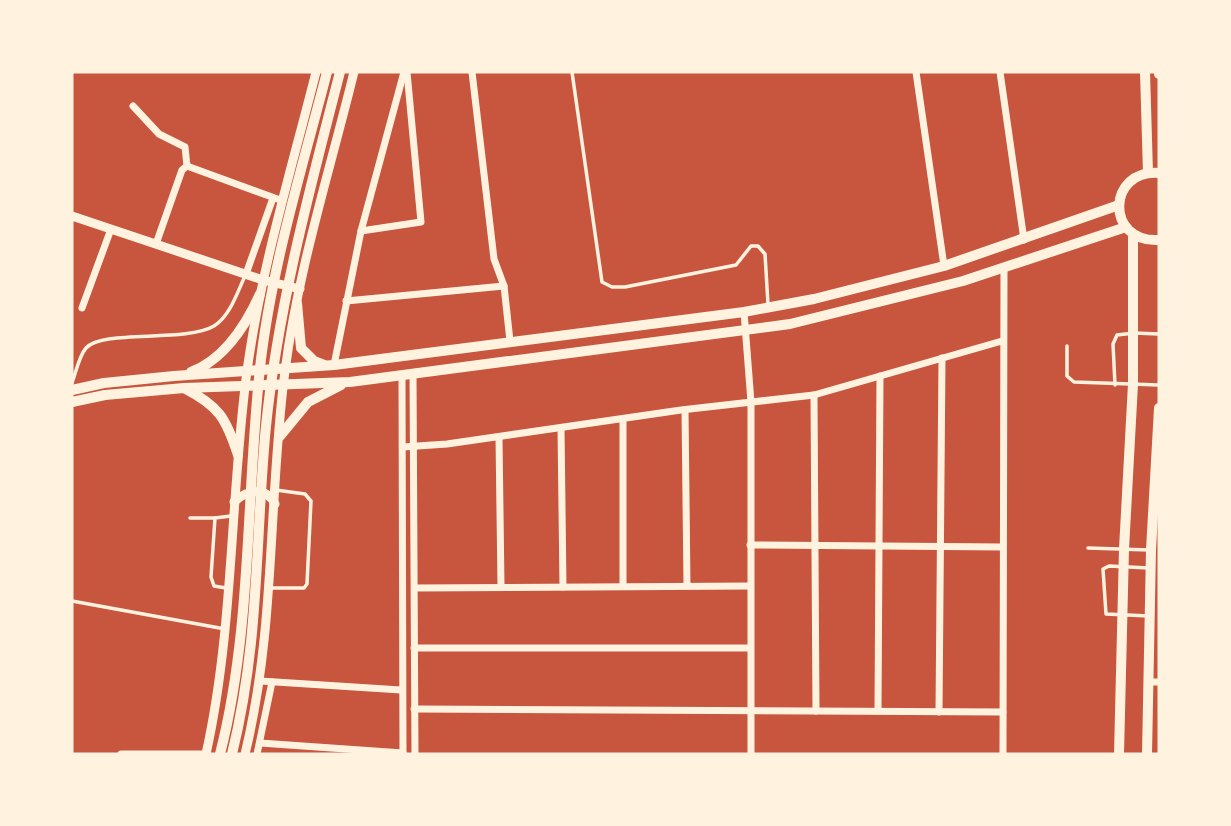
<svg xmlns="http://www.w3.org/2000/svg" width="1231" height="826" viewBox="0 0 1231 826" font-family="Manrope,sans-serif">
  <rect width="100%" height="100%" fill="#c8553d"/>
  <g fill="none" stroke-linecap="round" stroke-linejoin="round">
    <!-- service -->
    <g stroke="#fff3e0" stroke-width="3.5">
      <path d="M572 72 602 282 612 287H625L736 265 751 246H758L765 254 768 304"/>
      <path d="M1067 346V376L1074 382 1159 385"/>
      <path d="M72 383C76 372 79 356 86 348 103 329 185 343 214 326 230 316 237 293 245 276"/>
      <path d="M1115 385 1113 344 1117 335 1134 333 1159 334"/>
      <path d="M190 518H215"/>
      <path d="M1088 548 1149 550"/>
      <path d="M1149 568 1109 566 1103 569 1106 614 1149 616"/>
      <path d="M226 588 214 586 211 577 215 518 231 516"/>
      <path d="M270 588H304L307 584 311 501 305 494 276 490"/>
      <path d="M72 601 225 629"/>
    </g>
    <!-- minor -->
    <g stroke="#fff3e0" stroke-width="7">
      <path d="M472 72 494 259 504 286 510 341"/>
      <path d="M916 72 944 266"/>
      <path d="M1000 72 1024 240"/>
      <path d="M133 106 159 134 185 147 187 166"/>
      <path d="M361 231 421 222 407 72"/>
      <path d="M156 244 182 170 187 166 283 201"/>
      <path d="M246 274 273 198"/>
      <path d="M346 301 504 286"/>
      <path d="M82 308 111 229"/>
      <path d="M744 312 751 402V754"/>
      <path d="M334 365 361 231 404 72"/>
      <path d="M413 373 415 754"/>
      <path d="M402 375 403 754"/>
      <path d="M814 395 816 711"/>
      <path d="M685 410 687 586"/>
      <path d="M623 419V586"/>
      <path d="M561 428 563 587"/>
      <path d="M499 437 501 587"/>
      <path d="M403 447 447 444 681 410 814 395 1002 341"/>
      <path d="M750 545 1002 547"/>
      <path d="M415 588 750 586"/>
      <path d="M414 648H750"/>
      <path d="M260 681 401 690"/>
      <path d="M1148 682H1159"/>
      <path d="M414 709 1003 712"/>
      <path d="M878 711 880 376"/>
      <path d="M939 712 942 358"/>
      <path d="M260 743 403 753"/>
      <path d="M121 754H206"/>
      <path d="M257 754 272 682"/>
      <path d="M1003 754 1004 268"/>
    </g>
    <!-- tertiary -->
    <g stroke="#fff3e0" stroke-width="9">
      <path d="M72 216 263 280 300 289"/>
      <path d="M234 502C246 490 266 486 275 504"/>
      <path d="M206 754C234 628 230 498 247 371 261 269 291 171 316 72"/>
      <path d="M245 754C276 628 268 499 285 371 298 270 330 170 354 72"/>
    </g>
    <!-- secondary -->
    <g stroke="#fff3e0" stroke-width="10">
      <path d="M1119 754 1124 549 1133 384V234"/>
      <path d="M1147 754 1151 550 1159 408"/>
    </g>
    <!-- primary -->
    <g stroke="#fff3e0" stroke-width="10">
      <path d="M1145 72 1148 173"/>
      <path d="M1159 72V74"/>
      <path d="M1159 173C1107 169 1105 243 1159 240"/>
      <path d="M297 303 301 348 314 361 324 365"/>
      <path d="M191 372C225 359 246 325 260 294"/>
      <path d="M184 388C219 406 226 418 238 455"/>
      <path d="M72 390 104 383 174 376 334 365 744 312 814 299 944 266 1119 205"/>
      <path d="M72 402 105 395 184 388 350 382 790 324 963 281 1126 227"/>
      <path d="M280 436 308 402 341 385"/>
      <path d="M220 754C252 629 246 496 260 368 271 268 302 169 327 72"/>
      <path d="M232 754C260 641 255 540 266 426 278 307 310 188 340 72"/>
    </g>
  </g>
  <!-- border -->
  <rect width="1231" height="826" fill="none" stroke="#fff3e0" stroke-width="147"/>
</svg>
